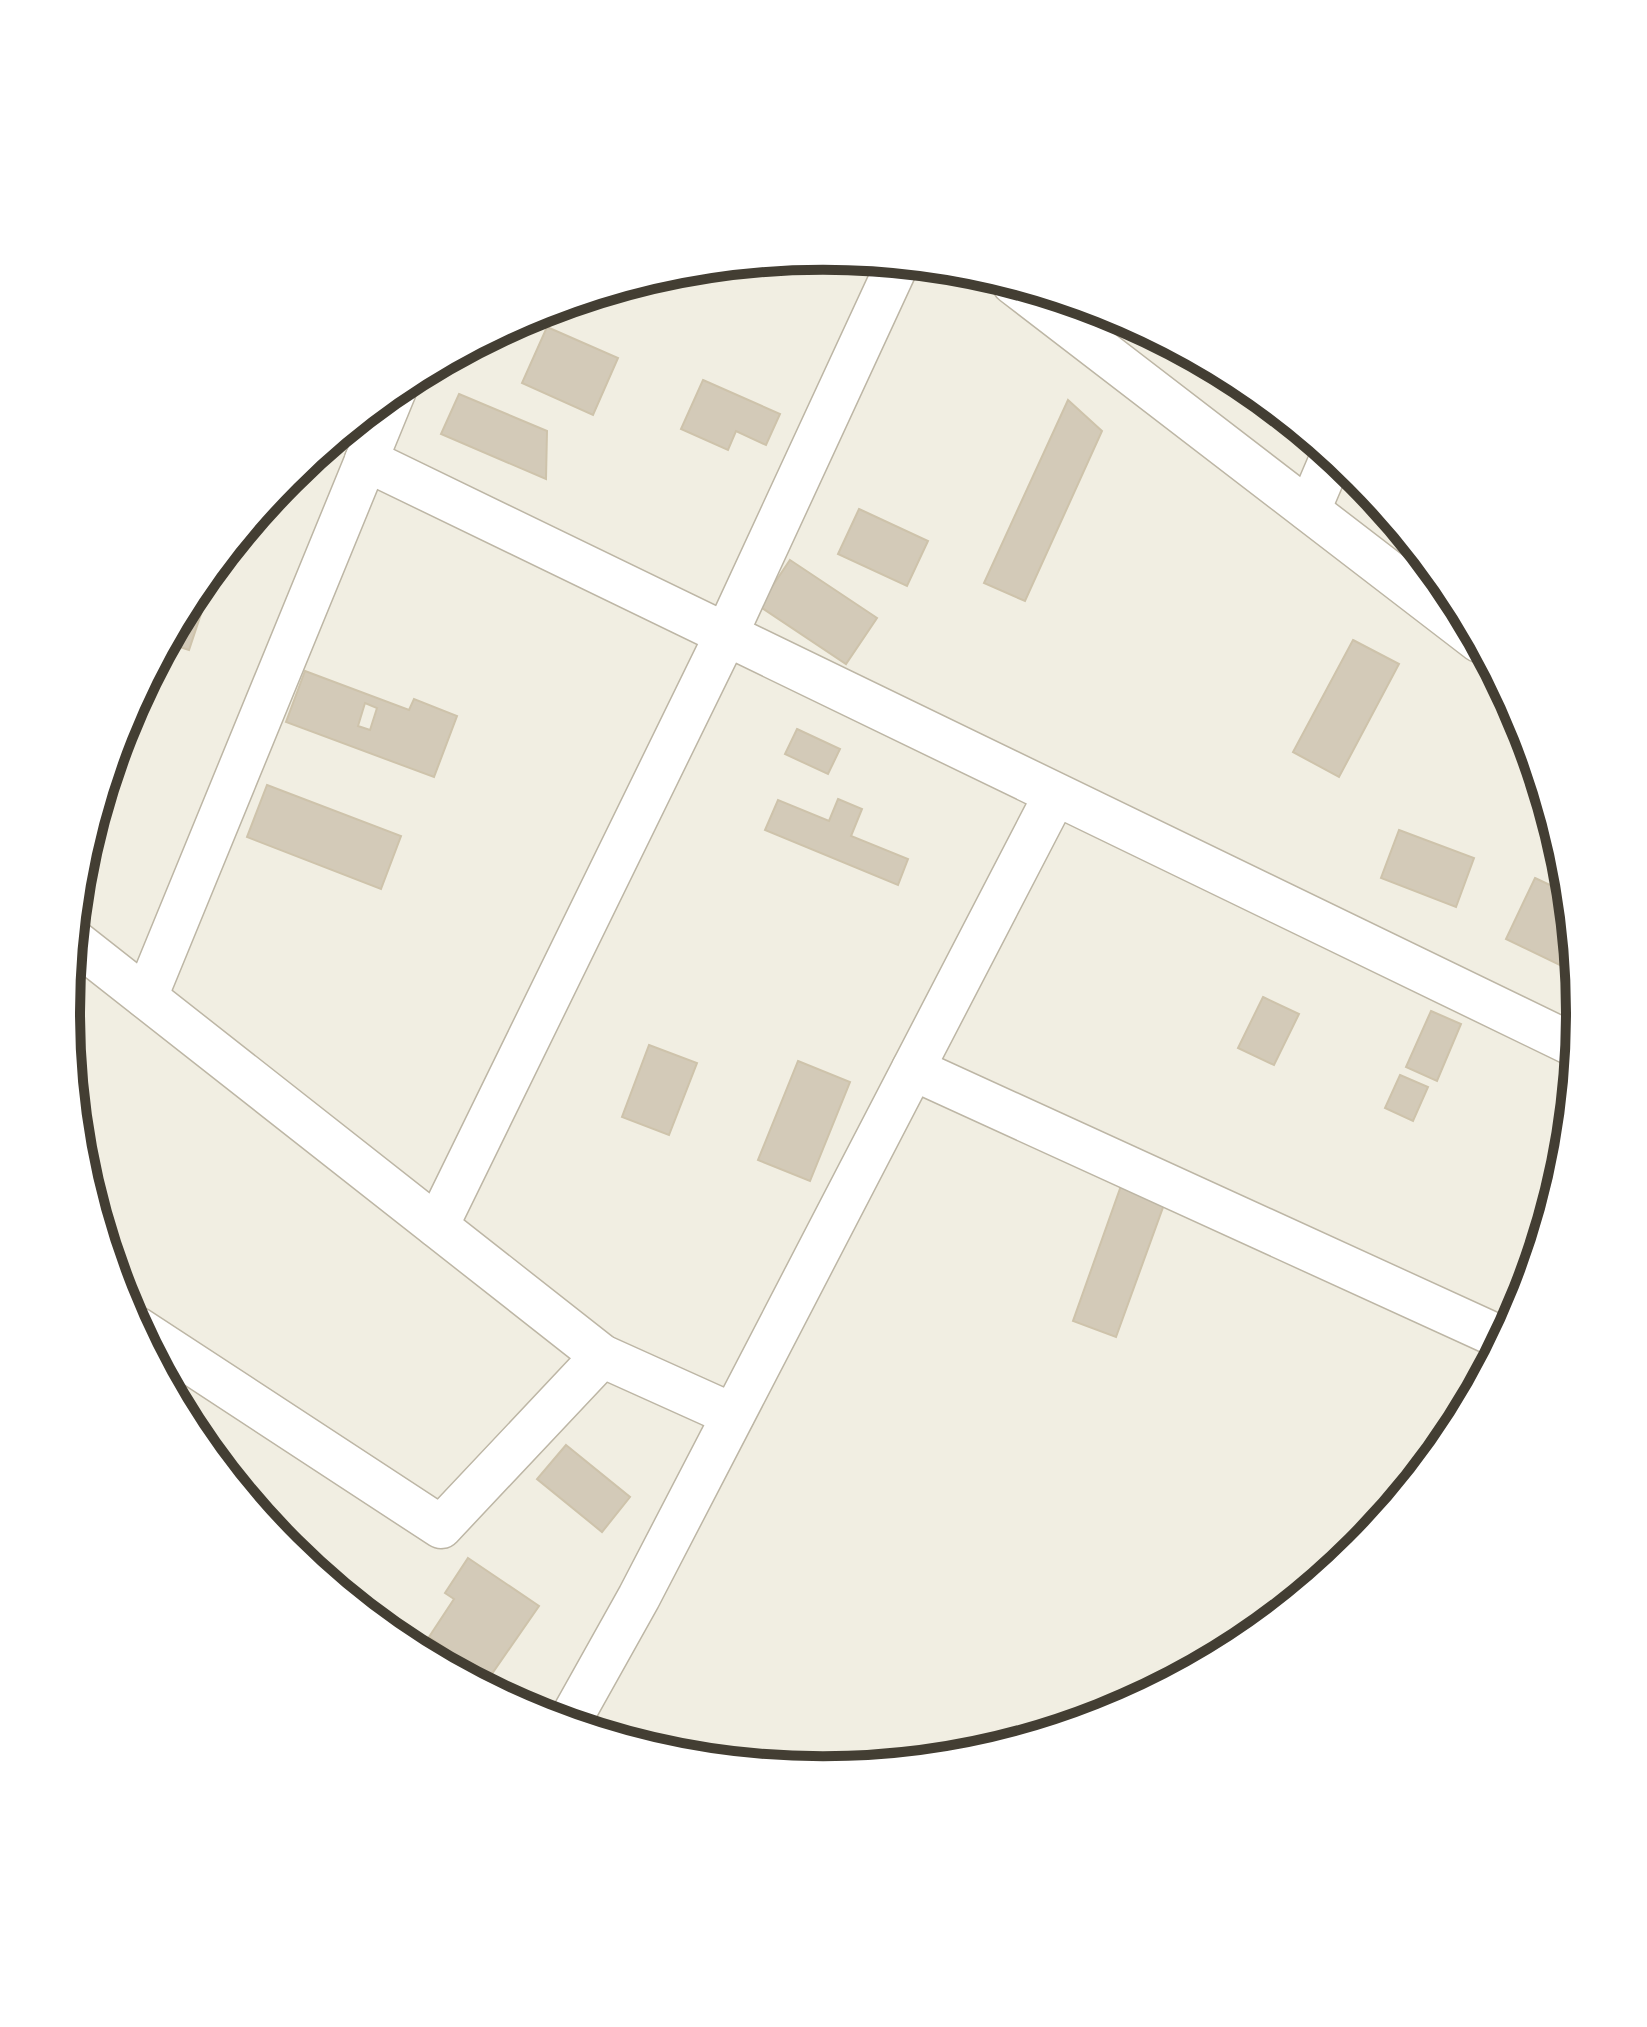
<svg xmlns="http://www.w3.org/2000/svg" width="1647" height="2027" viewBox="0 0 1647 2027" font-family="'Source Sans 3',sans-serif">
  <rect width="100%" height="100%" fill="#f1eee2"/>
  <!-- building -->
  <g fill="#d3cab8" stroke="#cec3ab" stroke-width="2" fill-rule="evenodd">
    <path d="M1089 306 1114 314 1133 324 1088 311Z"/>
    <path d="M547 327 618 358 593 415 522 383Z"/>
    <path d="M703 380 780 414 766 445 736 431 728 450 681 429Z"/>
    <path d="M459 394 547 431 546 479 441 434Z"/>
    <path d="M1068 400 1102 431 1025 601 984 583Z"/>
    <path d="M859 509 928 541 907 586 838 554Z"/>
    <path d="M790 560 877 618 846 664 759 606Z"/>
    <path d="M196 589 208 593 189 650 167 643Z"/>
    <path d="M1353 640 1399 664 1339 777 1293 752Z"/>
    <path d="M305 671 409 710 414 699 457 716 434 777 286 722ZM365 703 377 708 370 730 358 726Z"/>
    <path d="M797 729 840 749 828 774 785 754Z"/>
    <path d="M267 785 401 836 381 889 247 837Z"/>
    <path d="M838 799 862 809 851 836 908 859 898 885 765 830 778 800 829 821Z"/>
    <path d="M1399 830 1474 858 1456 907 1381 878Z"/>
    <path d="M1535 878 1569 894 1575 954 1568 969 1506 939Z"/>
    <path d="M1263 997 1299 1014 1274 1065 1238 1048Z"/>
    <path d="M1431 1011 1461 1024 1437 1081 1406 1067Z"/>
    <path d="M649 1045 697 1063 669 1135 622 1117Z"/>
    <path d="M798 1061 850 1082 810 1181 758 1160Z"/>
    <path d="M1400 1075 1428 1087 1413 1121 1385 1108Z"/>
    <path d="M1122 1183 1166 1199 1116 1337 1073 1321Z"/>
    <path d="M566 1445 630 1497 602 1532 537 1479Z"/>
    <path d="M468 1558 539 1606 489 1678 429 1637 454 1599 445 1593Z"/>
  </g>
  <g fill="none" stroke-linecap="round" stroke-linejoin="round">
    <defs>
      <g id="minor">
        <path d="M1013 283 1479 641"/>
        <path d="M366 460 1578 1047"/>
        <path d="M1309 510 1332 456"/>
        <path d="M73 940 602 1356 733 1415"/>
        <path d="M146 997 395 390"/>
        <path d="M913 1069 1504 1339"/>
        <path d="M437 1226 726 635 898 263"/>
        <path d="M137 1328 441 1527 602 1356"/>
        <path d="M568 1724 639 1597 1055 795"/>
      </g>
    </defs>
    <!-- minor casing -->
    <use href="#minor" stroke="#bdb6a5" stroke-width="45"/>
    <!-- minor -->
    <use href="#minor" stroke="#fff" stroke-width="42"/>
  </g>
  <!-- crop -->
  <path d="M0 0H1647V2027H0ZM80 1013a743 743 0 1 1 1486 0a743 743 0 1 1-1486 0Z" fill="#fff" fill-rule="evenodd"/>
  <path fill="none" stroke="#433e33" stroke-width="10" d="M80 1013a743 743 0 1 1 1486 0a743 743 0 1 1-1486 0Z"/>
</svg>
